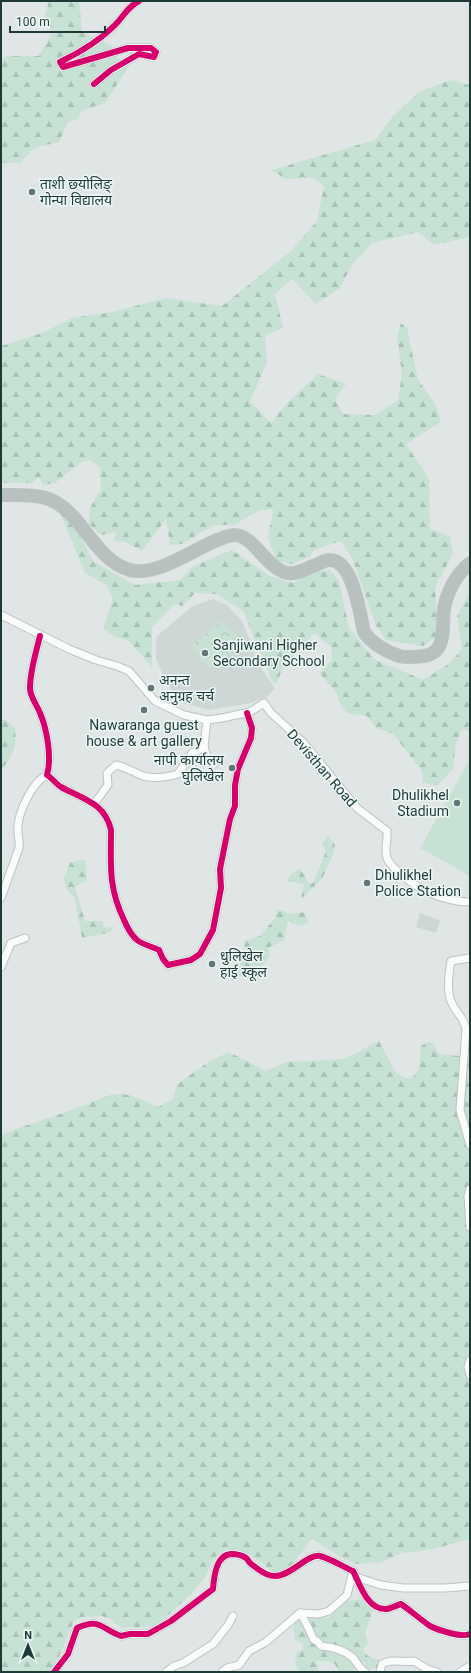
<svg xmlns="http://www.w3.org/2000/svg" width="471" height="1673" viewBox="0 0 471 1673" font-family="Roboto,'Noto Sans Devanagari',sans-serif">
  <defs>
    <pattern id="forest-firs" width="22" height="20" patternUnits="userSpaceOnUse"><rect width="22" height="20" fill="#c7e2d4"/><path d="M5 1l3.5 6h-7zM16 11l3.5 6h-7z" fill="#aac3b7"/></pattern>
    <pattern id="park-crowns" width="20" height="18" patternUnits="userSpaceOnUse"><rect width="20" height="18" fill="#c7e2d4"/><path d="M2 6a3 3 0 1 1 6 0M12 15a3 3 0 1 1 6 0" fill="none" stroke="#aac3b7"/></pattern>
  </defs>
  <rect width="100%" height="100%" fill="#e0e6e5"/>
  <!-- built -->
  <g fill="#cdd8d6">
    <path d="M213 599 227 605 242 621 253 648 256 661 275 688 267 697 251 703 209 710 176 701 156 659V643L157 636 193 606Z"/>
    <path d="M420 913 440 920 436 933 416 927Z"/>
  </g>
  <!-- forest -->
  <g fill="url(#forest-firs)">
    <path d="M49 1H79L82 32 111 45 118 58 131 63 105 103 81 111 78 119 68 122 59 142 34 148 20 163H1V61L6 56H39L52 33 45 16Z"/>
    <path d="M450 80 470 85V237L434 245 418 232 372 243 352 265 340 288 316 304 292 279 275 294 283 328 265 336 267 363 250 401 271 423 287 403 318 374 346 384 335 400 343 414 375 415 398 400 402 374 397 336 401 323 407 328 418 380 436 405 441 422 406 444 429 479 430 529 450 536 453 553 435 588 438 635 423 646 386 640 376 626 352 558 341 541 314 550 309 557 292 564 277 561 268 537 273 509 258 511 234 525H214L182 544 170 545 166 519 142 551 125 542 114 541 116 532 101 535 89 524 90 508 101 489 100 468 91 460 81 462 55 483 43 485 39 477 32 483H4L1 479V346L42 333 72 318 112 312 166 298 222 306 291 251 317 221 324 186 314 178 286 179 271 170 375 140 393 116 419 92Z"/>
    <path d="M59 510 77 529 93 561 135 585 180 580 193 566 232 550 270 576 293 583 306 574 330 570 339 581 349 628 374 659 423 680 450 663 462 649 457 616 470 591V731L462 729 456 744 453 769 437 786 423 782 422 771 393 734 376 728 367 716 348 713 341 707 337 693 319 673 332 660 331 647 314 633 282 669 277 683H273L243 611 217 594 195 593 183 606 175 604 152 627V667L128 640 113 636 103 629 113 598 106 585 85 573Z"/>
    <path d="M1 720H6L15 728C17 745 14 757 1 769Z"/>
    <path d="M328 836 335 844 334 852 322 879 301 899 304 884 286 881 293 872 300 869 310 884 313 883 326 851 322 843Z"/>
    <path d="M85 859 87 880 75 887 85 921H102L104 927 114 928 108 933 82 938 75 899 66 888 64 878 70 863Z"/>
    <path d="M277 909 290 914 304 912 309 922 299 926 288 921 284 940 268 948 270 955 259 972 258 982 238 975 233 968 234 962 246 960 244 941 260 936 275 918Z"/>
    <path d="M379 1041 396 1073 403 1077 411 1079 419 1069 421 1046 427 1042 433 1043 439 1054 470 1057V1539L434 1549 401 1553 382 1562 356 1564 339 1556 312 1539 290 1567 273 1572C256 1559 232 1535 213 1560 210 1564 209 1571 206 1576 201 1585 164 1621 155 1625 147 1628 130 1627 121 1628L111 1619 102 1616 81 1617 74 1621 58 1659 49 1672H1V1135C28 1124 55 1116 83 1106 94 1102 108 1093 120 1094 134 1095 146 1101 158 1107L173 1099 177 1084 210 1061 229 1052 266 1071 286 1062 344 1059Z"/>
    <path d="M364 1599 372 1603 373 1610 365 1634 368 1643 363 1650 368 1656 383 1661 382 1668 368 1669 363 1661 353 1669 356 1672H340L334 1663 326 1661H316L319 1672H300L295 1664 297 1652 302 1650 303 1644 295 1640C296 1633 291 1628 296 1621L315 1616 329 1618C334 1611 341 1608 346 1601Z"/>
  </g>
  <!-- park -->
  <path fill="url(#park-crowns)" d="M222 621 244 642 210 669 190 647Z"/>
  <!-- garden -->
  <path fill="#c7e2d4" d="M470 759V876L420 848Z"/>
  <g fill="none" stroke-linecap="round" stroke-linejoin="round">
    <defs>
      <g id="street">
        <path d="M94 84 111 70 139 54 154 57 156 52 151 48H128L63 67 60 62C81 52 98 42 115 25 125 15 126 8 139 1"/>
        <path d="M1 615 69 649 96 660 117 666 129 671 155 701 184 715 207 720 222 718 250 712 264 703 271 713 303 742 357 808 387 831C388 840 384 849 387 858 391 869 419 889 430 893 442 898 457 902 470 902"/>
        <path d="M40 636C36 652 30 671 30 688 30 697 37 705 40 713 47 729 52 758 47 775 52 778 56 784 61 787 83 799 105 803 111 830 111 865 108 887 124 920 127 927 131 935 137 940 141 944 153 947 159 950L163 959 168 965 191 960 200 954 213 930 221 888 220 869 230 819 235 806V785L238 769 251 738 252 728 247 713"/>
        <path d="M204 747 207 757 214 764"/>
        <path d="M94 804 108 785 107 773 116 765C126 767 135 773 143 776 154 779 168 777 178 774L192 753 204 747 207 720"/>
        <path d="M1 898 19 848C20 841 17 834 18 826 19 811 33 781 47 775"/>
        <path d="M470 958 451 961C449 972 447 991 451 1001 455 1012 464 1017 466 1029L460 1110 470 1145"/>
        <path d="M1 967 11 943 25 938"/>
        <path d="M470 1189 468 1196 470 1227"/>
        <path d="M470 1360 468 1367 470 1375"/>
        <path d="M356 1577 381 1585 403 1588H445L470 1586"/>
        <path d="M300 1613 305 1621 314 1640 317 1641 321 1646C331 1647 344 1650 352 1657 357 1662 359 1668 365 1672"/>
        <path d="M54 1672 68 1654 77 1628C101 1617 102 1630 121 1636L130 1634H148L171 1621 213 1589C214 1577 216 1555 231 1554 236 1554 242 1555 246 1558 248 1559 248 1561 250 1563 256 1568 268 1577 276 1576 292 1575 307 1554 320 1556 331 1559 342 1566 353 1571 360 1584 367 1610 386 1609 390 1609 397 1605 401 1604 411 1611 420 1619 430 1626 438 1630 462 1638 470 1634"/>
        <path d="M166 1672 174 1666 183 1663 213 1644 228 1625 233 1616"/>
        <path d="M222 1672 227 1668 239 1665 249 1651 266 1642 300 1613 319 1614 329 1611 347 1595 353 1571"/>
        <path d="M380 1672 382 1664C392 1658 403 1663 414 1661L427 1669 437 1672"/>
        <path d="M460 1672 470 1666"/>
      </g>
      <path id="highway" d="M1 495C16 495 31 494 46 498 83 510 92 559 130 570 156 577 193 550 217 540 223 538 229 535 234 535 254 535 266 568 287 573 297 575 307 568 316 565 320 563 325 560 330 560 353 560 360 614 364 632 371 643 387 652 399 656 407 658 416 657 424 656 450 652 440 622 445 604 449 588 457 574 470 563"/>
    </defs>
    <!-- street casing -->
    <use href="#street" stroke="#bdc3c2" stroke-width="9"/>
    <!-- highway casing -->
    <use href="#highway" stroke="#bac4c3" stroke-width="14"/>
    <!-- street -->
    <use href="#street" stroke="#fafbfb" stroke-width="7"/>
    <!-- highway -->
    <use href="#highway" stroke="#b8c1c0" stroke-width="12"/>
    <defs>
      <g id="cycleway">
        <path d="M94 84 111 70 139 54 154 57 156 52 151 48H128L63 67 60 62C81 52 98 42 115 25 125 15 126 8 139 1"/>
        <path d="M40 636C36 652 30 671 30 688 30 697 37 705 40 713 47 729 52 758 47 775 52 778 56 784 61 787 83 799 105 803 111 830 111 865 108 887 124 920 127 927 131 935 137 940 141 944 153 947 159 950L163 959 168 965 191 960 200 954 213 930 221 888 220 869 230 819 235 806V785L238 769 251 738 252 728 247 713"/>
        <path d="M54 1672 68 1654 77 1628C101 1617 102 1630 121 1636L130 1634H148L171 1621 213 1589C214 1577 216 1555 231 1554 236 1554 242 1555 246 1558 248 1559 248 1561 250 1563 256 1568 268 1577 276 1576 292 1575 307 1554 320 1556 331 1559 342 1566 353 1571 360 1584 367 1610 386 1609 390 1609 397 1605 401 1604 411 1611 420 1619 430 1626 438 1630 462 1638 470 1634"/>
      </g>
    </defs>
    <!-- cycleway casing -->
    <use href="#cycleway" stroke="#ecf7f4" stroke-width="8"/>
    <!-- cycleway -->
    <use href="#cycleway" stroke="#d6006c" stroke-width="6"/>
  </g>
  <!-- markers -->
  <g fill="#617675" stroke="#ecf7f4" stroke-width="1.5">
    <circle cx="32" cy="192" r="4"/>
    <circle cx="205" cy="653" r="4"/>
    <circle cx="151" cy="688" r="4"/>
    <circle cx="144" cy="710" r="4"/>
    <circle cx="232" cy="768" r="4"/>
    <circle cx="457" cy="803" r="4"/>
    <circle cx="367" cy="883" r="4"/>
    <circle cx="212" cy="964" r="4"/>
  </g>
  <g text-anchor="middle" dominant-baseline="central" stroke-width="3" stroke-linejoin="round" paint-order="stroke">
    <!-- poi labels -->
    <g font-size="14" fill="#1d3a39" stroke="#ecf7f4" text-anchor="start">
      <text x="40" y="184">ताशी छ्‍योलिङ्<tspan x="40" dy="16">गोन्पा विद्यालय</tspan></text>
      <text x="213" y="645">Sanjiwani Higher<tspan x="213" dy="16">Secondary School</tspan></text>
      <text x="159" y="680">अनन्त<tspan x="159" dy="16">अनुग्रह चर्च</tspan></text>
      <text x="144" y="725" text-anchor="middle">Nawaranga guest<tspan x="144" dy="16">house &amp; art gallery</tspan></text>
      <text x="224" y="760" text-anchor="end">नापी कार्यालय<tspan x="224" dy="16">घुलिखेल</tspan></text>
      <text x="449" y="795" text-anchor="end">Dhulikhel<tspan x="449" dy="16">Stadium</tspan></text>
      <text x="375" y="875">Dhulikhel<tspan x="375" dy="16">Police Station</tspan></text>
      <text x="220" y="956">धुलिखेल<tspan x="220" dy="16">हाई स्कूल</tspan></text>
    </g>
    <!-- street labels -->
    <g font-size="14" fill="#1d3a39" stroke="#ecf7f4">
      <text transform="translate(322 768) rotate(49)">Devisthan Road</text>
    </g>
  </g>
  <!-- border -->
  <rect width="471" height="1673" fill="none" stroke="#1d3a39" stroke-width="4"/>
  <!-- north arrow -->
  <g transform="translate(28 1645)" stroke="#ecf7f4" stroke-width="3" paint-order="stroke">
  <path d="M0-3L7 15L0 10L-7 15Z" fill="#1d3a39"/>
  <text y="-6" font-size="11" font-weight="bold" text-anchor="middle" fill="#1d3a39">N</text>
  </g>
  <!-- scale -->
  <path d="M10 26v6h95v-6" fill="none" stroke="#1d3a39" stroke-width="2"/>
  <text x="16" y="26" font-size="12" fill="#1d3a39" stroke="#ecf7f4" stroke-width="3" paint-order="stroke">100 m</text>
</svg>
